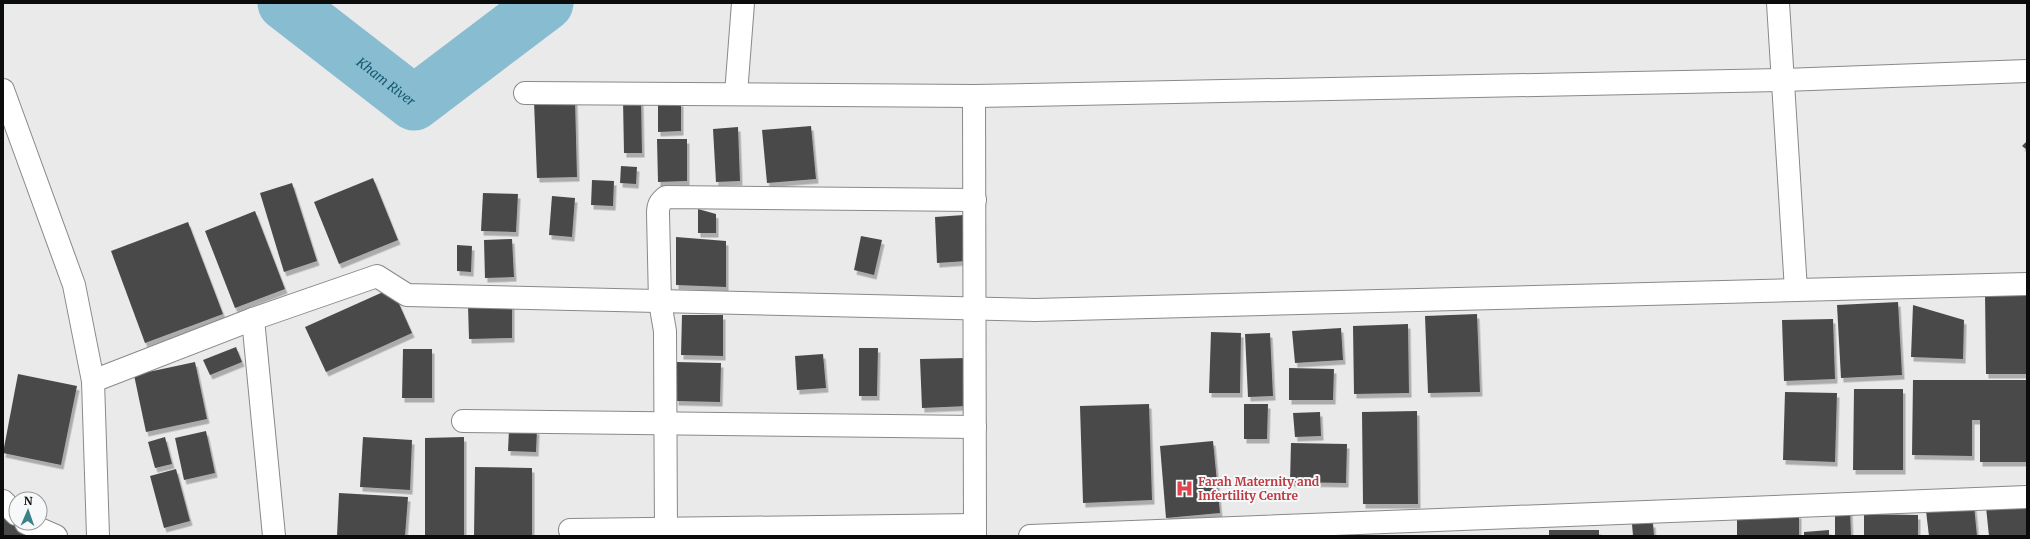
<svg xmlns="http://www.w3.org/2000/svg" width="2030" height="539" viewBox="0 0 2030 539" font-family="Merriweather,serif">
  <defs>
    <filter id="shadow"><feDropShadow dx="2.5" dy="4.5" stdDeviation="0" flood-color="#0004"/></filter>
  </defs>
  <rect width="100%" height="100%" fill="#eaeaeb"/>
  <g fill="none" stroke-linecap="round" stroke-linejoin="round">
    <!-- river -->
    <path stroke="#88bcd1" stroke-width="55" id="s1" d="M285 3 414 103 546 3"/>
  </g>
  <!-- building -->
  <g fill="#494a4a" filter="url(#shadow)">
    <path d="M575 99 577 177 537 178 534 101Z"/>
    <path d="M623 100H641L642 153H624Z"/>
    <path d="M658 102H681V131L658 132Z"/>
    <path d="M811 126 816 179 767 183 762 130Z"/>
    <path d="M738 127 740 181 716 182 713 129Z"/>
    <path d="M657 139H687V181L658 182Z"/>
    <path d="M2027 141V150L2022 146Z"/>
    <path d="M621 166 637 167 636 184 620 183Z"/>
    <path d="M373 178 398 240 339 264 314 202Z"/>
    <path d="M592 180 614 181 613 206 591 205Z"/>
    <path d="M292 183 317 261 284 272 260 193Z"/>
    <path d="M483 193 518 194 516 232 481 231Z"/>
    <path d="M552 196 575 198 572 237 549 235Z"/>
    <path d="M698 209 716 214V233H698Z"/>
    <path d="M255 211 285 289 235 308 205 231Z"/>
    <path d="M964 215 967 261 937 263 935 217Z"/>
    <path d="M188 222 223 314 145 343 111 251Z"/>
    <path d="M861 236 882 240 874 275 854 270Z"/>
    <path d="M676 237 726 241V287L676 285Z"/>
    <path d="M512 239 514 277 485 278 484 240Z"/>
    <path d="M457 245 472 246 471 272 457 271Z"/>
    <path d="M392 288 412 333 326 372 305 327Z"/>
    <path d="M2027 292V374H1986L1985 293Z"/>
    <path d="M1898 302 1902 375 1841 378 1837 305Z"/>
    <path d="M512 304V338L469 339 468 305Z"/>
    <path d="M1913 305 1964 320 1963 359 1911 357Z"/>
    <path d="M1477 314 1480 392 1428 393 1425 316Z"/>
    <path d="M682 315H723V356L681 355Z"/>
    <path d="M1833 319 1835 379 1784 381 1782 320Z"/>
    <path d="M1408 324 1409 393 1354 394 1353 326Z"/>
    <path d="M1341 328 1343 360 1295 363 1292 331Z"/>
    <path d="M1211 332 1241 333 1240 393H1209Z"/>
    <path d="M1270 333 1273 396 1248 397 1245 334Z"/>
    <path d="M236 347 242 362 210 375 203 360Z"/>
    <path d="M859 348H878L877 396H859Z"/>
    <path d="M403 349H432V398H402Z"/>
    <path d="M823 354 826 388 797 390 795 356Z"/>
    <path d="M966 358 968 406 922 408 920 359Z"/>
    <path d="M195 362 207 419 146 432 134 375Z"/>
    <path d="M676 362 721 363 720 402 676 401Z"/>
    <path d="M1289 368 1334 369 1333 400H1289Z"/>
    <path d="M18 374 77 386 61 465 3 453Z"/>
    <path d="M1913 380H2027V462H1980V420H1972V456L1912 455Z"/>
    <path d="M1854 389H1903V470H1853Z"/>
    <path d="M1785 392 1837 393 1835 462 1783 460Z"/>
    <path d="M1149 404 1152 500 1083 503 1080 406Z"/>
    <path d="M1244 404H1268L1267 439H1244Z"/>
    <path d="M1417 411 1418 504H1363L1362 412Z"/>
    <path d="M1320 412 1321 436 1295 437 1293 413Z"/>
    <path d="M509 430H537L536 452 508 451Z"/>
    <path d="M206 431 215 473 184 480 175 438Z"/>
    <path d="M165 437 172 464 155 468 148 442Z"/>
    <path d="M363 437 412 440 410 490 360 487Z"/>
    <path d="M464 437V536H425V438Z"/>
    <path d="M1213 441 1220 513 1166 518 1160 446Z"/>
    <path d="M1291 443 1347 444 1346 483 1290 482Z"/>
    <path d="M475 467 532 468V536H474Z"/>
    <path d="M176 469 190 521 164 528 150 476Z"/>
    <path d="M339 493 408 497 405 536H337Z"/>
    <path d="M2027 504V536H1989L1986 507Z"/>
    <path d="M1974 506 1977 536H1929L1926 511Z"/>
    <path d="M1835 510H1850L1851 536H1835Z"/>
    <path d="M3 512 34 536H3Z"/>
    <path d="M1799 514V536H1737V515Z"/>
    <path d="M1864 514 1918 515V536H1864Z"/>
    <path d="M1653 523 1654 536H1633L1632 524Z"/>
    <rect x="1549" y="530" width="50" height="6"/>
    <path d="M1829 530V536H1804V532Z"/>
  </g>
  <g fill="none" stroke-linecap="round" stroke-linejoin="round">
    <defs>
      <g id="minor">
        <path d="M1778 3 1796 290"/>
        <path d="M3 90 74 285 93 381 98 536"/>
        <path d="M525 93 974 96 1784 80 2027 71"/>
        <path d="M736 94 743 3"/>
        <path d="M974 96 975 536"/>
        <path d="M253 319 274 536"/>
        <path d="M93 381 253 319 377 276 407 295 1035 310 2027 284"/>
        <path d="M463 421 975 427"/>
        <path d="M3 501 16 514"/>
        <path d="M26 523 56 536"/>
        <path d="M570 530 975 525"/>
        <path d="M666 536 665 331 660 302 658 213C658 205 660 202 666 197L975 200"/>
        <path d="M1030 536 2027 497"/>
      </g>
    </defs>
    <!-- minor casing -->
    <use href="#minor" stroke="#89898a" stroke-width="24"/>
    <!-- minor -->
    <use href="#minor" stroke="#fff" stroke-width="22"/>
  </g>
  <!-- icons -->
  <defs>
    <symbol id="hospital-bare" viewBox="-9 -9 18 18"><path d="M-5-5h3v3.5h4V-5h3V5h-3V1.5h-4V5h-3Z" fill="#e0444e" stroke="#f7f8f9" stroke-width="2.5" paint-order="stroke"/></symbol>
  </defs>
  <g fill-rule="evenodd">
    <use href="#hospital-bare" x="1172" y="476" width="25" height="25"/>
  </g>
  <g text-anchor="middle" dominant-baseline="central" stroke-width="4" stroke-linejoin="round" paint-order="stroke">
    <!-- health labels -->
    <g font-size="12" font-weight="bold" fill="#be3a42" stroke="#f7f8f9" text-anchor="start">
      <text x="1198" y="481">Farah Maternity and<tspan x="1198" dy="14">Infertility Centre</tspan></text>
    </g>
    <!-- water labels -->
    <g font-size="13" font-style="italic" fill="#175a70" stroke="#f7f8f9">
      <text stroke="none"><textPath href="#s1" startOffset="128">Kham River</textPath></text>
    </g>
  </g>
  <!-- border -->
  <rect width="2030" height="539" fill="none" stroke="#0b0c0c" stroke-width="8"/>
  <!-- north arrow -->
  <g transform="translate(28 511) rotate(2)"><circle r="19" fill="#f7f8f9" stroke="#999a9a"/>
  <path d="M0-3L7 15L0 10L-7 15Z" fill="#3a8289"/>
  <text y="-6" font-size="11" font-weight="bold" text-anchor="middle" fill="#0b0c0c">N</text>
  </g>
</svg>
